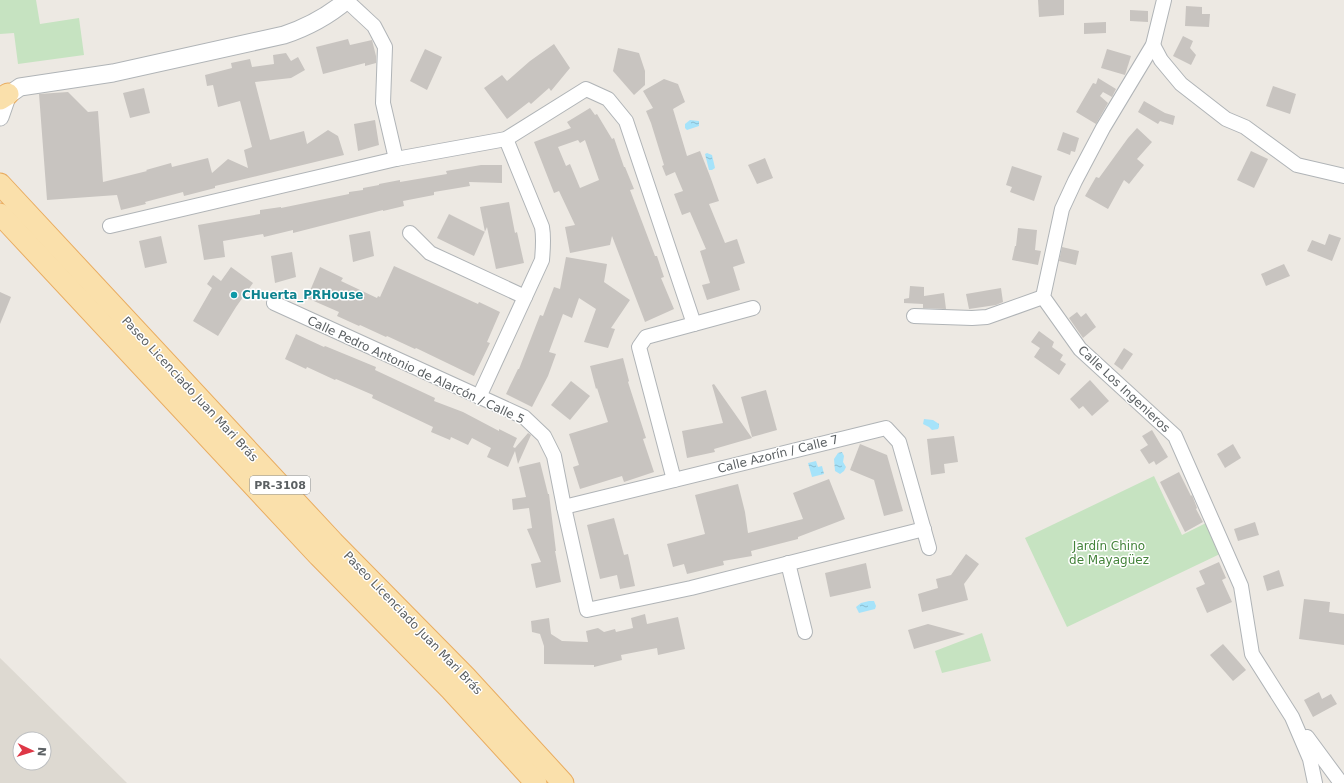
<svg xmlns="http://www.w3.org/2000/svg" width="1344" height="783" viewBox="0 0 1344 783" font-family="'DejaVu Sans',sans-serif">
  <defs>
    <pattern id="water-ripples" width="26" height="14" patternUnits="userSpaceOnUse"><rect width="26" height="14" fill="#a6e3fa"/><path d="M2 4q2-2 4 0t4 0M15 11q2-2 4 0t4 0" fill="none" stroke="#8abbce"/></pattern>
  </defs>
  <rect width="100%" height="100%" fill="#ede9e3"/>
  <!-- education -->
  <path fill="#ddd9d1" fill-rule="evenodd" d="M0 658 127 783H0ZM20 739H44V763H20Z"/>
  <!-- green -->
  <g fill="#c6e3c1">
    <path d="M0 0H36L40 24 79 18 84 55 18 64 14 33 0 34Z"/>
    <path d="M1154 476 1182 535 1208 522 1222 553 1067 627 1025 538Z"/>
    <path d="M982 633 991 661 942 673 935 651Z"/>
  </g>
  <!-- water -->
  <g fill="url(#water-ripples)">
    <path d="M690 120 699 121V126L687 130 685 128V124Z"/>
    <path d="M707 153 712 155 715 168 712 170H709L705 154Z"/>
    <path d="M924 419 933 420 939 424V427L938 429 932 430 929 427 923 424Z"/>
    <path d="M842 452 844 456 843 462 846 467 844 471 840 474 835 471 834 459 838 453Z"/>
    <path d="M816 461 818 467 822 466 824 474 812 477 808 463Z"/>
    <path d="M869 601H874L876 606 875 609 859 613 856 607 861 603Z"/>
  </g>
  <!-- building -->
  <g fill="#c8c4c0" fill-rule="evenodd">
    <path d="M1038 0H1064V15L1039 17Z"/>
    <path d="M1186 6 1202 7V14H1210L1209 27 1185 26Z"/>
    <path d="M1130 10 1148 11V22L1130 21Z"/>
    <path d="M1106 22V33L1084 34V23Z"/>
    <path d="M1183 36 1193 41 1190 48 1196 55 1191 65 1173 56Z"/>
    <path d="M348 39 350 45 372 40 376 56V63L365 66V63L323 74 316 47Z"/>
    <path d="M554 44 570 68 551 91 549 88 531 104 529 102 507 119 484 88 502 75 507 81 530 61Z"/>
    <path d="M618 48 639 53 645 71V85L634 95 613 71Z"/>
    <path d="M425 49 442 57 427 90 410 81Z"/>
    <path d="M1107 49 1131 56 1125 75 1101 68Z"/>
    <path d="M286 53 291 61 298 57 305 70 291 78 255 82 270 140 304 131 307 144 328 130 338 136 344 155 215 186V188L184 196 183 192 145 202 146 204 121 210 117 195 47 200 39 94 68 92 88 112 98 111 103 182 147 171 146 170 171 163 172 167 208 158 212 173 228 159 248 168 244 150 252 147 240 101 218 107 213 85 207 86 205 75 232 68 231 63 250 59 252 67 274 64 273 55Z"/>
    <path d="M1098 78 1116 89 1112 97 1103 92 1100 96 1108 103 1096 124 1076 112 1093 83 1096 84Z"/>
    <path d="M664 79 678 84 685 102 673 109 687 156 700 151 710 176 719 201 709 204 725 243 737 239 745 263 733 267 740 290 707 300 702 285 710 283 700 251 706 249 690 212 682 215 674 194 683 191 675 172 666 176 662 166 664 165 651 123 646 111 653 108 643 91Z"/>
    <path d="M1273 86 1296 94 1290 114 1266 106Z"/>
    <path d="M144 88 150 113 130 118 123 93Z"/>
    <path d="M1144 101 1165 113 1175 116 1173 125 1160 121 1158 124 1138 112Z"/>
    <path d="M590 108 595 115 597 114 612 139 614 138 624 167H625L634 189 630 190 655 256H657L664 277 661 278 674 309 645 322 612 236 610 245 570 253 565 227 575 225 559 191 554 193 534 142 571 128 567 122ZM578 140 580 143 585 140 599 180 580 188 570 164 566 166 558 147Z"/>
    <path d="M375 120 379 145 358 151 354 124Z"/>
    <path d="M1137 128 1152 142 1137 159 1144 165 1129 184 1124 180 1108 209 1085 196 1096 177 1099 178 1128 138Z"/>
    <path d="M1063 132 1079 138 1075 152 1071 151 1070 155 1057 150Z"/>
    <path d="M1251 151 1268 159 1254 188 1237 180Z"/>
    <path d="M765 158 773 178 757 184 748 165Z"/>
    <path d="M481 165H502V183L469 182 470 186 434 192V195L403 201 404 206 383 211V210L293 233V230L264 237 263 234 223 241 225 257 204 260 198 225 260 214V210L281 207V208L349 194V192L363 190V188L379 185V184L400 180V182L447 174 446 171Z"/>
    <path d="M1012 166 1042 176 1034 201 1010 192 1012 187 1006 185Z"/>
    <path d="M509 202 515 233 517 232 524 263 496 269 487 227 474 256 437 238 449 214 485 232 480 207Z"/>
    <path d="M1018 228 1037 230 1035 250 1041 251 1038 265 1012 260 1015 246H1016Z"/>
    <path d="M370 231 374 256 353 262 349 235Z"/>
    <path d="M1329 234 1341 238 1332 261 1307 251 1312 240 1325 245Z"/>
    <path d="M161 236 167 263 145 268 139 241Z"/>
    <path d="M1062 247 1079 251 1076 265 1059 261Z"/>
    <path d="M292 252 296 277 275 283 271 256Z"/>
    <path d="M566 257 607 264 604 282 630 300 611 328 615 329 608 348 584 342 596 309 579 298 572 318 563 314 549 352 556 354 548 376 532 407 506 394 518 369H519L540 315 543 316 554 287 560 289Z"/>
    <path d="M1284 264 1290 276 1266 286 1261 274Z"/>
    <path d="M394 266 478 304 479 302 500 312 487 342 490 343 474 376 416 348 415 349 387 336 386 337 360 325 359 326 337 316 339 312 307 298 320 267 343 278 341 281 377 298 378 296 380 297Z"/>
    <path d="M231 267 253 283 236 307 218 336 193 321 212 288 207 284 213 275 221 281Z"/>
    <path d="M910 286 924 287V296L944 293 946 309 923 308V304L904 303V299L909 298Z"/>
    <path d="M1001 288 1003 302 996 305 969 309 966 294Z"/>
    <path d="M0 292 11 297 0 324Z"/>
    <path d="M1077 312 1081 317 1086 313 1096 327 1083 338 1069 318Z"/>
    <path d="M1039 331 1054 342 1052 347 1063 355 1060 360 1066 364 1059 375 1034 357 1040 348 1031 342Z"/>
    <path d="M296 334 324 347 325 346 376 367 375 370 435 398 434 401 463 412 499 431V429L517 438 513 447 515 448 528 433 531 435 518 464 515 451 508 467 487 457 491 448 472 438 468 445 451 437 450 440 431 432 433 427 372 398 373 395 336 379 335 380 307 367 306 369 285 359Z"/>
    <path d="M1124 348 1133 354 1122 370 1114 364Z"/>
    <path d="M623 358 629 381 628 382 646 438 643 439 654 472 624 482 622 476 580 489 573 467 579 465 569 434 608 422 597 388 596 389 590 366Z"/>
    <path d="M1090 380 1109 401 1092 416 1083 406 1079 409 1070 399Z"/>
    <path d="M571 381 590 396 570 420 551 405Z"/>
    <path d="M714 384 752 438 714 449 715 452 687 458 682 431 723 423 712 385Z"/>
    <path d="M766 390 777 430 752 437 741 397Z"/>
    <path d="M1152 430 1168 457 1156 465 1154 461 1149 464 1140 450 1148 445 1142 436Z"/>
    <path d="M954 436 958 462 944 464 945 473 931 475 927 439Z"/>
    <path d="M860 444 887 455 903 511 884 516 874 480 850 470Z"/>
    <path d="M1233 444 1241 458 1225 468 1217 454Z"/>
    <path d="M540 462 548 494H549L556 551H555L561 582 536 588 531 564 541 562 527 529 532 528 529 508 513 510 512 499 526 497 519 467Z"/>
    <path d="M1179 472 1191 496 1192 495 1197 508 1196 509 1203 522 1185 532 1160 482Z"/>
    <path d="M829 479 845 519 798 537V539L751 551 752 556 723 561 724 565 687 574 684 564 673 567 667 544 705 534 695 495 738 484 745 512 748 533 803 519 793 493Z"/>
    <path d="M614 518 624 555 628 554 635 586 620 589 617 575 600 579 587 525Z"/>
    <path d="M1255 522 1259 535 1238 541 1234 529Z"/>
    <path d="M966 554 979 564 964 584 968 600 922 612 918 594 938 588 936 579 951 575Z"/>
    <path d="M1219 562 1226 578 1222 580 1232 602 1207 613 1196 588 1205 584 1199 571Z"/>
    <path d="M866 563 871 588 830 597 825 573Z"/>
    <path d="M1279 570 1284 586 1267 591 1263 576Z"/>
    <path d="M1304 599 1330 602 1329 612 1344 614V645L1299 639Z"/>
    <path d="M645 614 647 624 678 617 685 649 658 655 657 648 621 655 622 660 594 667V665L544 664V646L540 634 532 632 531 621 549 618 551 634 562 641 588 642 586 631 598 628 604 632 615 629 616 632 633 628 631 618Z"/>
    <path d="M928 624 965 634 914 649 908 630Z"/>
    <path d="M1223 644 1246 670 1233 681 1210 655Z"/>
    <path d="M1319 692 1322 699 1331 694 1337 704 1313 717 1304 700Z"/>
  </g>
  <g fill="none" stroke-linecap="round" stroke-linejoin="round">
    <defs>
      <g id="minor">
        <path d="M346 0 374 26 385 47 383 103 396 159"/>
        <path d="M1164 0 1153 45 1103 128 1075 181 1062 209 1043 297 1080 349 1175 436 1241 586 1252 654 1292 717 1310 759 1315 783"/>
        <path d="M1153 45 1161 60 1181 84 1226 119 1245 127 1297 165 1344 176"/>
        <path d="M110 226 396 159 506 139 586 89 608 99 626 121 694 324"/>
        <path d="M410 233 430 253 525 297"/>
        <path d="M274 303 524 417 544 436 554 456 564 507 587 610 691 588 924 529"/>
        <path d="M914 316 972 318 987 317 1043 297"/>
        <path d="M479 397 542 260C543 249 544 238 542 227L506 139"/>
        <path d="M674 480 639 347 646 337 753 308"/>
        <path d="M564 507 886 428 899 442 929 548"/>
        <path d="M788 563 805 632"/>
        <path d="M1307 737 1341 783"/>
      </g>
      <g id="tertiary">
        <path d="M0 101 20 87 113 73 284 35C308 27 327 17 347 0"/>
        <path d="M0 117 8 94"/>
      </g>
      <g id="primary">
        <path d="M0 99 8 94"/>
        <path d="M0 184 333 542 465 676 563 783"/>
        <path d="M0 214 319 556 451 690 536 783"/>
      </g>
    </defs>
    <!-- minor casing -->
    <use href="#minor" stroke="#b0b4b7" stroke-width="16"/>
    <!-- tertiary casing -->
    <use href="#tertiary" stroke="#b0b4b7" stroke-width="19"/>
    <!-- primary casing -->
    <use href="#primary" stroke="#e9ac60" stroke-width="23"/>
    <!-- minor -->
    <use href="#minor" stroke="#fff" stroke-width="14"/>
    <!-- tertiary -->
    <use href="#tertiary" stroke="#fff" stroke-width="17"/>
    <!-- primary -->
    <use href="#primary" stroke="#fae0ab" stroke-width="21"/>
  </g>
  <!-- markers -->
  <circle fill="#0f9aa8" stroke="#fff" stroke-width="1.5" cx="234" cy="295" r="4"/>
  <g text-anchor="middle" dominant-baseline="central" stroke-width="3" stroke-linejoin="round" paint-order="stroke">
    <!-- shield labels -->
    <rect fill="#fff" stroke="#8c9092" stroke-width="1" x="250" y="476" width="60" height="18" rx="3"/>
    <g font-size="11" font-weight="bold" fill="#5b6063">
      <text x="280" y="485">PR-3108</text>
    </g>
    <!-- culture labels -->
    <g font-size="12" font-weight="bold" fill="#0d838f" stroke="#fff" text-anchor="start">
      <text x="242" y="295">CHuerta_PRHouse</text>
    </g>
    <!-- street labels -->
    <g font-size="12" fill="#5b6063" stroke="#fff">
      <text transform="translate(416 370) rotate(25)">Calle Pedro Antonio de Alarcón / Calle 5</text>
      <text transform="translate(190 389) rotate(47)">Paseo Licenciado Juan Mari Brás</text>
      <text transform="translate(1124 389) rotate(43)">Calle Los Ingenieros</text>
      <text transform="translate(778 454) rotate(-14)">Calle Azorín / Calle 7</text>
      <text transform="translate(413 623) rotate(46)">Paseo Licenciado Juan Mari Brás</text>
    </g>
    <!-- park labels -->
    <g font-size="12" fill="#43833a" stroke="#fff">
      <text x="1109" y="546">Jardín Chino<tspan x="1109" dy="14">de Mayagüez</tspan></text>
    </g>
  </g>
  <!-- north arrow -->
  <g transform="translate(32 751) rotate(94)"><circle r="19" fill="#ffffff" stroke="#bdbfc1"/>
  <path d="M0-3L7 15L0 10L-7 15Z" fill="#de3746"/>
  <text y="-6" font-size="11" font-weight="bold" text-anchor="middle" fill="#5b6063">N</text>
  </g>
</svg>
